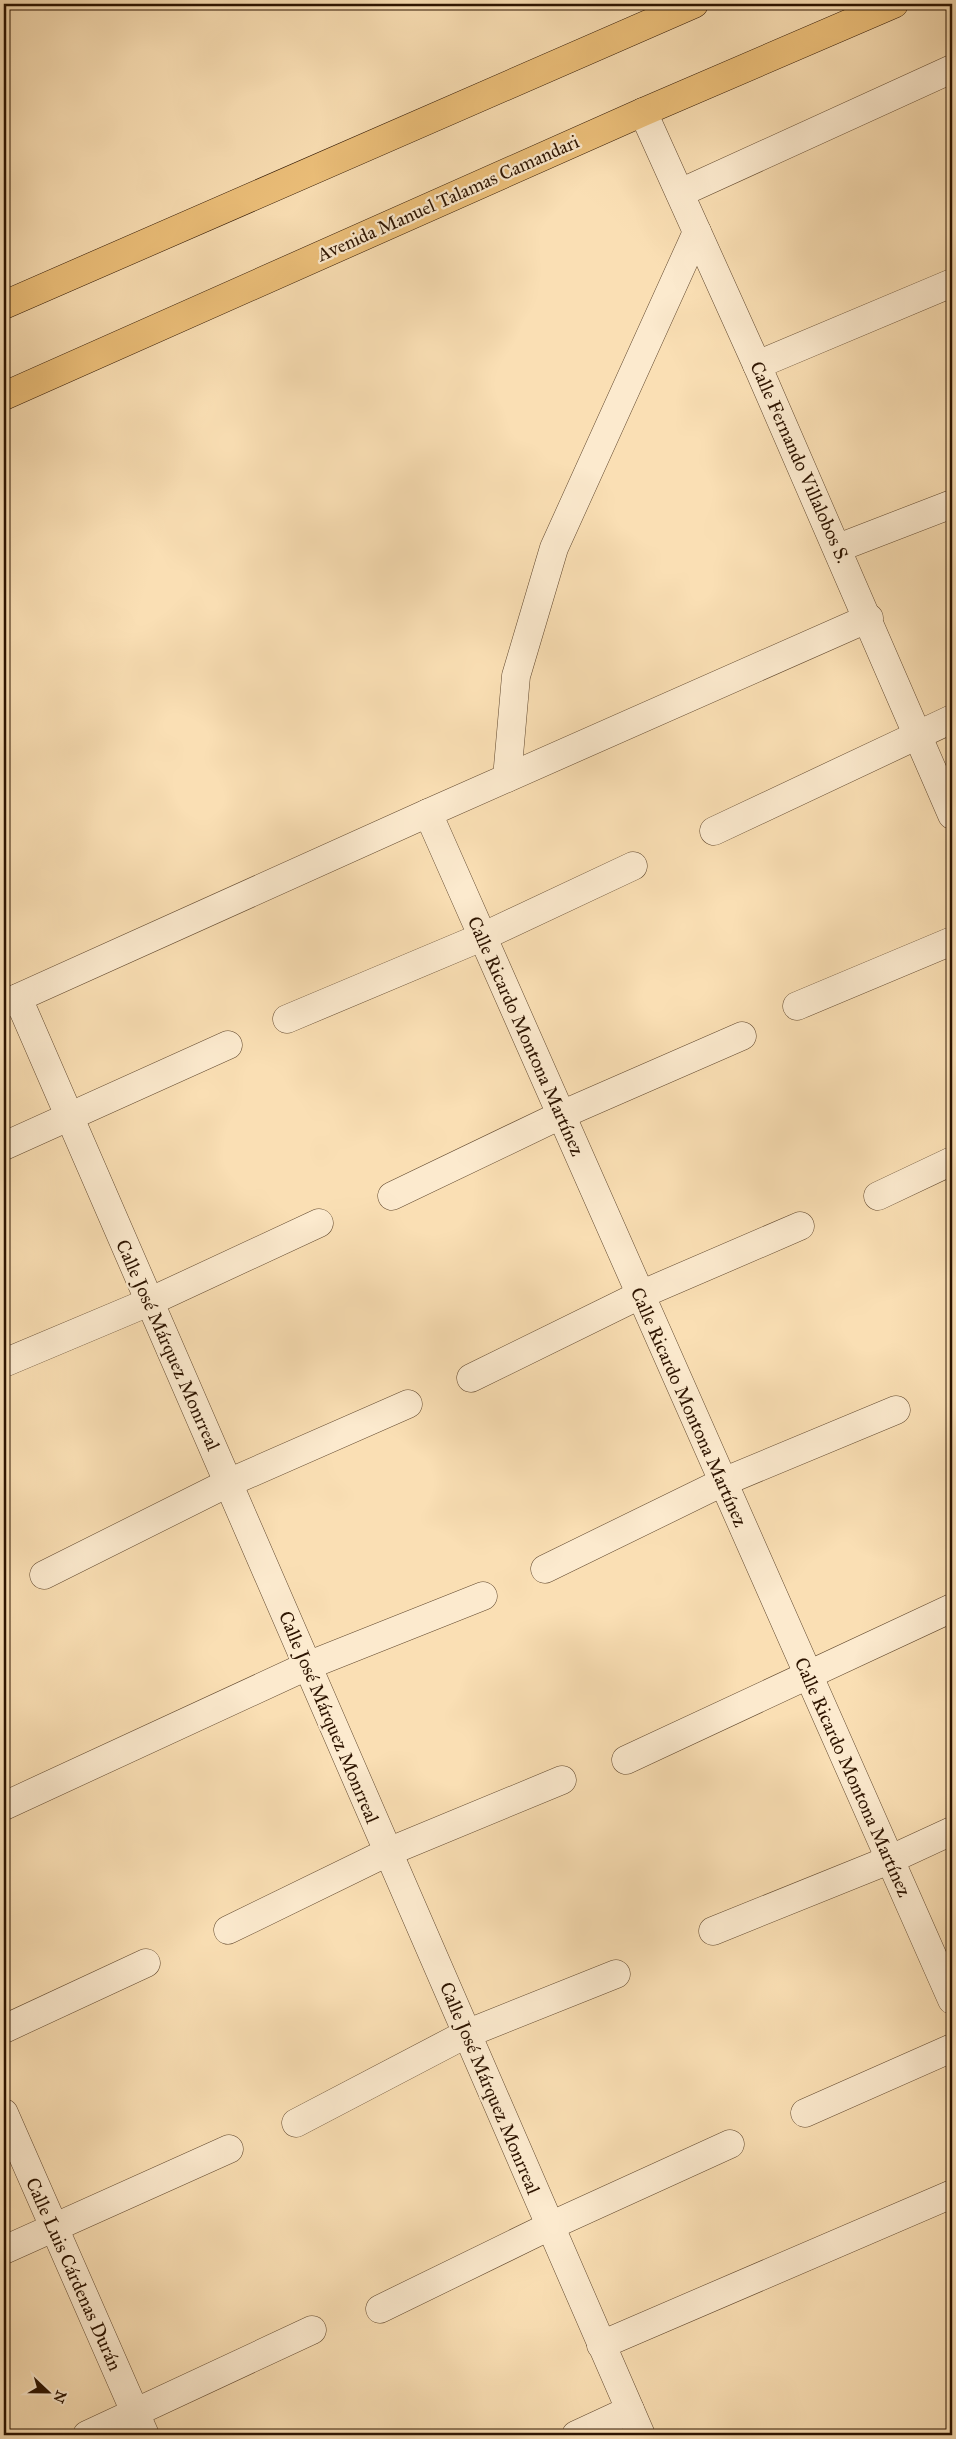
<svg xmlns="http://www.w3.org/2000/svg" width="956" height="2439" viewBox="0 0 956 2439" font-family="'IM FELL Great Primer',serif">
  <rect width="100%" height="100%" fill="#fadfb4"/>
  <filter id="stains"><feTurbulence type="fractalNoise" baseFrequency=".004" numOctaves="4"/><feColorMatrix values="0 0 0 0 .2 0 0 0 0 .09 0 0 0 0 .02 0 0 0 .5 -.17"/></filter>
  <radialGradient id="worn" r=".72"><stop offset=".6" stop-color="#630" stop-opacity="0"/><stop offset="1" stop-color="#630" stop-opacity=".3"/></radialGradient>
  <g fill="none" stroke-linecap="round" stroke-linejoin="round">
    <defs>
      <g id="minor">
        <path d="M643 112 757 365 952 815"/>
        <path d="M680 193 952 69"/>
        <path d="M757 365 952 283"/>
        <path d="M838 548 952 504"/>
        <path d="M507 778 516 676 554 548 697 232"/>
        <path d="M428 813 952 2000"/>
        <path d="M714 831 952 719"/>
        <path d="M18 998 641 2435"/>
        <path d="M4 1004 428 813 869 618"/>
        <path d="M797 1006 952 941"/>
        <path d="M287 1019 482 937 633 866"/>
        <path d="M4 1146 228 1045"/>
        <path d="M392 1196 561 1115 742 1036"/>
        <path d="M878 1196 952 1161"/>
        <path d="M4 1363 149 1302 319 1223"/>
        <path d="M471 1378 640 1295 800 1226"/>
        <path d="M545 1569 723 1482 896 1410"/>
        <path d="M44 1575 228 1483 408 1404"/>
        <path d="M626 1760 952 1608"/>
        <path d="M4 1806 307 1666 483 1596"/>
        <path d="M228 1930 388 1852 562 1780"/>
        <path d="M713 1931 889 1860 952 1831"/>
        <path d="M4 2029 146 1963"/>
        <path d="M4 2113 145 2435"/>
        <path d="M805 2113 952 2048"/>
        <path d="M296 2123 466 2034 616 1974"/>
        <path d="M4 2250 229 2149"/>
        <path d="M380 2309 550 2226 730 2144"/>
        <path d="M601 2345 952 2194"/>
        <path d="M87 2435 312 2330"/>
        <path d="M576 2435 630 2410"/>
      </g>
      <g id="major">
        <path d="M4 305 694 4"/>
        <path d="M4 396 643 112 894 4"/>
      </g>
    </defs>
    <!-- minor casing -->
    <use href="#minor" stroke="#60472d" stroke-width="29"/>
    <!-- major casing -->
    <use href="#major" stroke="#2d1400" stroke-width="29"/>
    <!-- minor -->
    <use href="#minor" stroke="#fceace" stroke-width="28"/>
    <!-- major -->
    <use href="#major" stroke="#edc07a" stroke-width="28"/>
  </g>
  <g text-anchor="middle" dominant-baseline="central" stroke-width="4.5" stroke-linejoin="round" paint-order="stroke">
    <!-- street labels -->
    <g font-size="19" fill="#2d1400" stroke="#fceace">
      <text transform="translate(448 198) rotate(-24)">Avenida Manuel Talamas Camandari</text>
      <text transform="translate(800 462) rotate(66)">Calle Fernando Villalobos S.</text>
      <text transform="translate(526 1036) rotate(66)">Calle Ricardo Montona Martínez</text>
      <text transform="translate(168 1345) rotate(66)">Calle José Márquez Monrreal</text>
      <text transform="translate(689 1407) rotate(66)">Calle Ricardo Montona Martínez</text>
      <text transform="translate(329 1717) rotate(67)">Calle José Márquez Monrreal</text>
      <text transform="translate(853 1777) rotate(66)">Calle Ricardo Montona Martínez</text>
      <text transform="translate(490 2088) rotate(67)">Calle José Márquez Monrreal</text>
      <text transform="translate(74 2274) rotate(66)">Calle Luis Cárdenas Durán</text>
    </g>
  </g>
  <!-- margin -->
  <rect width="956" height="2439" fill="none" stroke="#fadfb4" stroke-width="20"/>
  <rect x="5" y="5" width="946" height="2429" fill="none" stroke="#2d1400" stroke-width="2.5"/>
  <rect x="10" y="10" width="936" height="2419" fill="none" stroke="#2d1400"/>
  <!-- north arrow -->
  <g transform="translate(48 2392) rotate(112)" stroke="#fceace" stroke-width="4" paint-order="stroke">
  <path d="M0-4L9 19L0 12L-9 19Z" fill="#2d1400"/>
  <text y="-8" font-size="14" font-weight="bold" text-anchor="middle" fill="#2d1400">N</text>
  </g>
  <rect width="100%" height="100%" filter="url(#stains)"/>
  <rect width="100%" height="100%" fill="url(#worn)"/>
</svg>
